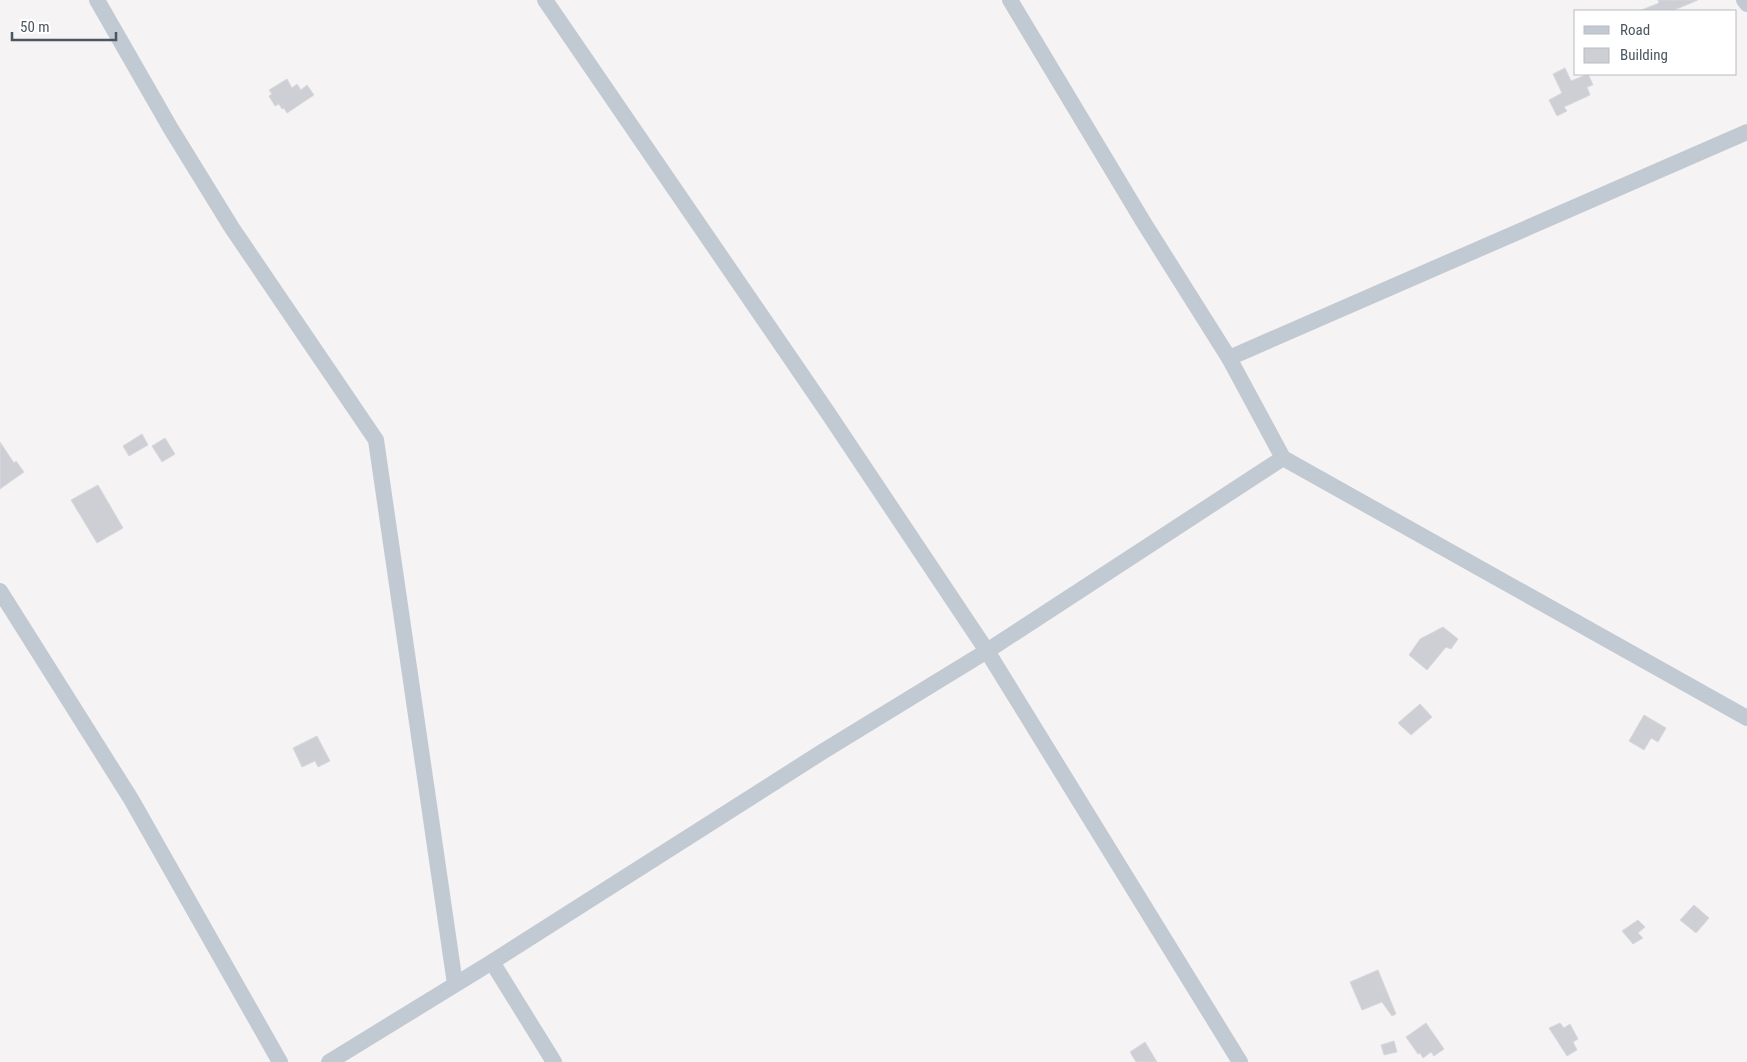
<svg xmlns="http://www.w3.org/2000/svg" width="1747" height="1062" viewBox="0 0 1747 1062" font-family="'Roboto Condensed',sans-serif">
  <rect width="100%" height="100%" fill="#f5f3f3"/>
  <!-- building -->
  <g fill="#cdcfd5" stroke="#d7d9de">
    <path d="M1658 0H1698L1672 11H1639L1659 3Z"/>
    <path d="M1565 68 1571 81 1588 74 1593 85 1587 87 1590 95 1564 107 1567 111 1557 116 1549 100 1562 93 1553 74Z"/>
    <path d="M287 79 292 88 297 84 301 90 307 85 314 95 287 113 284 108 282 109 279 104 275 106 269 96 272 94 269 90Z"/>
    <path d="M142 434 148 445 129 456 123 446Z"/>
    <path d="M165 438 175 454 162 462 152 446Z"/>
    <path d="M0 442 14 463 16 461 24 472 0 489Z"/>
    <path d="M98 485 123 528 97 543 71 500Z"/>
    <path d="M1443 627 1458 639 1451 649 1446 647 1427 670 1409 655 1420 639Z"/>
    <path d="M1420 704 1432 717 1411 735 1398 723Z"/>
    <path d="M1644 715 1666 728 1658 742 1651 738 1644 750 1629 741Z"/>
    <path d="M317 736 330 761 318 767 315 761 302 767 293 748Z"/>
    <path d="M1694 905 1709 918 1696 933 1680 920Z"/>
    <path d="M1638 920 1645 927 1638 933 1643 938 1633 944 1622 931Z"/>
    <path d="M1378 970 1396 1014 1392 1016 1382 1002 1362 1010 1350 982Z"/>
    <path d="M1426 1023 1444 1049 1434 1056 1431 1052 1423 1058 1420 1053 1418 1054 1406 1037Z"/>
    <path d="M1560 1023 1564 1028 1570 1024 1578 1039 1573 1042 1577 1050 1567 1056 1549 1028Z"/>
    <path d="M1394 1041 1397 1052 1384 1055 1381 1045Z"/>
    <path d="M1145 1042 1157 1062H1136L1130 1052Z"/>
  </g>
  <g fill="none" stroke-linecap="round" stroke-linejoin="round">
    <!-- street -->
    <g stroke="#c1cad2" stroke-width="16">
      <path d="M97 0 171 129 232 228 376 440 455 984"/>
      <path d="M545 0 828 413 987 651 1240 1062"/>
      <path d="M1010 0 1144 223 1229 358 1283 458 1747 718"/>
      <path d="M1744 0 1747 4"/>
      <path d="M1229 358 1747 132"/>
      <path d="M0 591 131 799 280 1062"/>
      <path d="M492 962 554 1062"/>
      <path d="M329 1062 492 962 822 752 987 651 1283 458"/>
    </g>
  </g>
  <!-- legend -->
  <rect x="1574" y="10" width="162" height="65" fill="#ffffff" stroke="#b7bbc0"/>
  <rect x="1584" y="26" width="25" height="8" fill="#c1cad2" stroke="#b7bbc0"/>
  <text x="1620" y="35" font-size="15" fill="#4a5661">Road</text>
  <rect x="1584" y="48" width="25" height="15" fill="#cdcfd5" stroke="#b7bbc0"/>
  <text x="1620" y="60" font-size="15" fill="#4a5661">Building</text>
  <!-- scale -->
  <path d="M12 32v8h104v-8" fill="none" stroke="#4a5661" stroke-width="2.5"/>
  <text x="20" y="32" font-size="15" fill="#4a5661" stroke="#ffffff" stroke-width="4" paint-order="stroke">50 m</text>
</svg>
